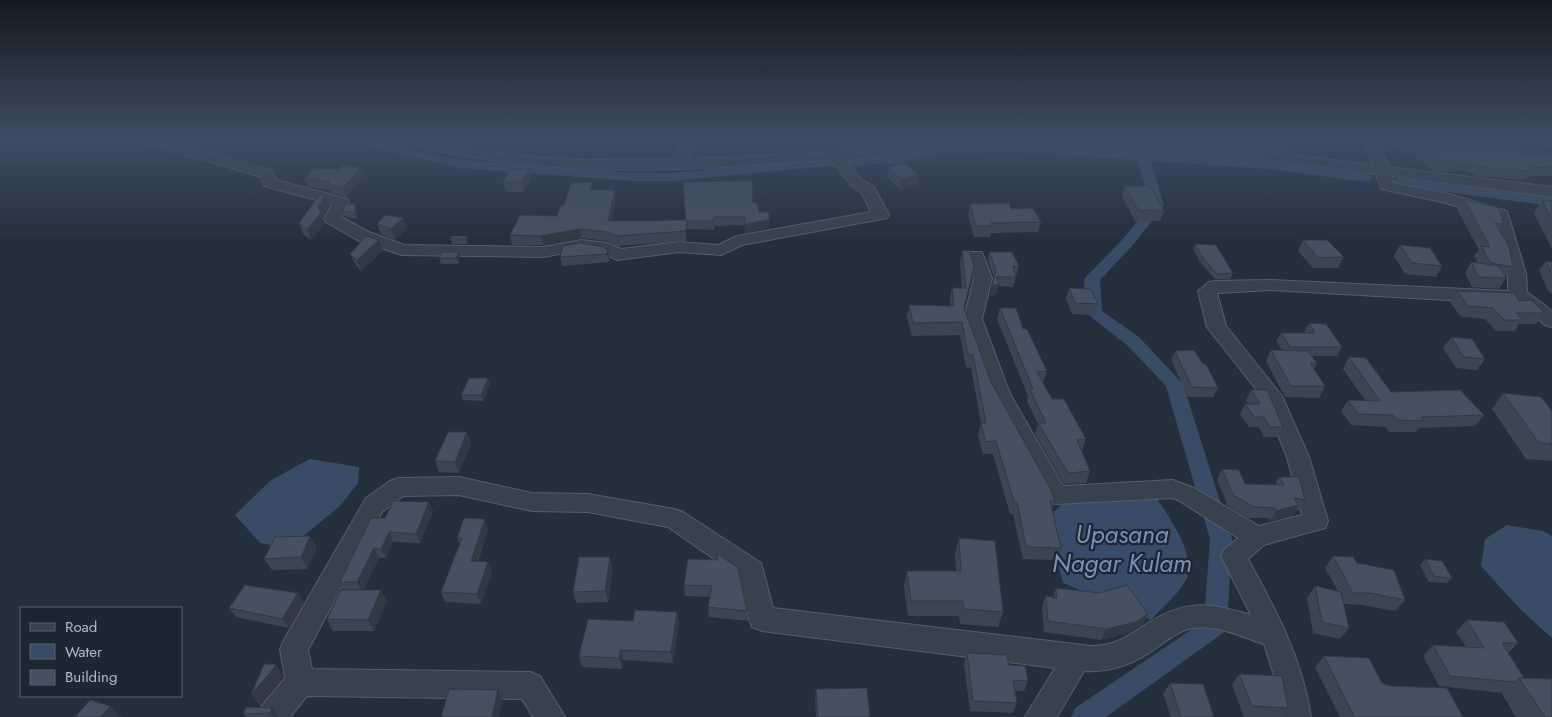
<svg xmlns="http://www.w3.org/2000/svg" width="1552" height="717" viewBox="0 0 1552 717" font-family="Jost,sans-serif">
  <rect width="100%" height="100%" fill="#242f3e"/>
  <!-- water -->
  <g fill="#394c67">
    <path d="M310 459 359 467 358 483 340 506 289 548 260 543 235 515 271 480Z"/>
    <path d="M1155 496C1168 515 1198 557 1186 580 1180 592 1161 609 1151 620L1063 583 1047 520 1065 500Z"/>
    <path d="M1507 525 1543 531 1552 536V638L1521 610 1481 566 1485 539Z"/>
  </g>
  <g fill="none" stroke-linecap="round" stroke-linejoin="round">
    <!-- canal -->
    <g fill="#394c67" fill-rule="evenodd">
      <path d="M367 140H381L400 148 460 160 634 173H674L817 159 899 155 934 147 1005 143 1269 161 1366 174 1373 178 1366 182 1269 169 1151 161 1164 206 1131 247 1100 280 1102 311 1139 337 1183 384 1232 539 1227 626 1223 633 1106 717H1071L1075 708 1204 621 1210 539 1166 386 1127 345 1086 313 1084 279 1121 241 1150 206 1138 160 1005 151 934 155 899 163 817 167 674 181H634L460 168 377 149Z"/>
      <path d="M1398 178 1552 198V206L1393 185 1391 182Z"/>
    </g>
    <defs>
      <g id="street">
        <path d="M145 140H167L273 171 276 180 347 199 349 202 341 217 369 232 404 245 543 247 581 240 608 243 621 249 679 242 718 245 737 236 871 212 862 193 851 185 831 160C780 162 728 168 676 169 584 172 492 165 402 143L400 140H425L465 149 524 156 583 160 672 159 685 140H699L687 159 879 150 910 147 932 140H953L951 143 911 155 846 160 861 179 874 187 889 215 887 218 742 245 721 255 679 252 617 260 603 253 581 250 543 257 402 255 357 240 326 222 324 219 332 204 264 186 261 177 147 143Z"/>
        <path d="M1046 140H1110L1262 151 1373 165 1363 140H1377L1389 167 1552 187V197L1392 176 1393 183 1445 193 1507 211 1526 274 1527 292 1552 311V327L1545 325 1517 300 1502 303 1271 290 1217 293 1226 326 1282 396 1309 457 1328 521 1325 528 1264 545 1248 559C1276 610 1302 658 1311 717H1281L1274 675 1264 644C1242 637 1216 624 1193 628 1180 630 1169 639 1159 646 1136 663 1113 673 1084 671L1057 717H1025L1055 668 762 631 752 627 749 619 740 577 668 527 588 512 532 511 459 495 403 496 382 512 308 650 312 669 530 672 540 676 565 717H533L522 699 307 696 290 717H256L261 707 285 678 280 649 284 640 366 498 390 481 398 478 459 477 532 493 588 494 674 509 683 512 761 563 773 608 1092 646C1114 646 1127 637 1145 625 1184 599 1208 602 1251 615L1221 556 1225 549 1238 538 1178 500 1172 498 1056 504 1048 501 990 394 964 319 974 278 967 256 970 252H982L992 278 982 319 1010 394 1063 486 1173 480 1194 488 1259 526 1302 515 1287 457 1263 398 1207 327 1198 291 1209 282 1215 281 1271 280 1508 291V274L1494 217 1442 202 1381 189 1376 174 1262 159 1053 144Z"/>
      </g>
    </defs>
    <!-- street casing -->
    <use href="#street" stroke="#565f6c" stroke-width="2"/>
    <!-- street -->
    <use href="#street" fill="#38414e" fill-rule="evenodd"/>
  </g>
  <!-- wall -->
  <g fill="#3b4654">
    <path d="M705 140H733L732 143H705Z"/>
    <path d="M840 140H902V144L877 145V148L842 149Z"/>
    <path d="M1176 140H1196L1194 144 1178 143Z"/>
    <path d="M1238 140H1291L1293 143 1289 152 1239 145Z"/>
    <path d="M1389 140H1508L1526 154H1552V176H1528L1526 180 1475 176 1470 172 1433 171 1411 153H1403Z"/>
    <path d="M1540 140H1552V149Z"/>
    <path d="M888 167 917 185 900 189 887 177Z"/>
    <path d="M339 169 363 176 346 197 331 193 330 190 308 187 305 178Z"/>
    <path d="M531 179 524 192H506L503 182Z"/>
    <path d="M592 182 593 190H615L616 199 612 221 686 220 753 203 759 212 769 220V228L745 233V225L714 226V230L687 229 686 241 618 246 608 241 581 238 543 245H512L510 235 557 216 564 205Z"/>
    <path d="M1125 186 1164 211 1160 221H1135L1122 196Z"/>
    <path d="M325 195 329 205 323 218 325 223 311 240 303 234 299 223Z"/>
    <path d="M1464 199 1503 224 1499 230 1513 267 1499 289 1472 287 1465 273 1471 262 1478 263 1474 256 1479 250 1457 209Z"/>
    <path d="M1542 201H1552V249L1534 213Z"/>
    <path d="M970 204 1011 209 1041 222 1038 232 991 233 990 237H974L968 215Z"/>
    <path d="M357 210V219L344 216 342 211Z"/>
    <path d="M377 224 407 228 395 240 381 234Z"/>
    <path d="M467 236 468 242 467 244H452L450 238Z"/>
    <path d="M379 240 383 251 361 271 355 264 350 254Z"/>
    <path d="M1303 240 1344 257 1338 268H1313L1298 251Z"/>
    <path d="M1195 244 1233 273 1230 279H1215L1201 263 1193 249Z"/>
    <path d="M1400 245 1442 266 1436 277 1405 274 1394 256Z"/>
    <path d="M608 250 610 258 609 262 562 266 560 257Z"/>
    <path d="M962 251 972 278 965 309 991 382 1055 501 1052 510 1061 548 1057 560 1023 559 1013 514H1010L993 454H983L978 436 981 423 971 368 966 367 960 335 912 336 907 317 909 305 951 306 950 300 952 288H962L960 262Z"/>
    <path d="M989 252 1019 266 1016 276H1015L1016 277 1013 287 998 286 997 294 990 296 994 278 988 261Z"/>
    <path d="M439 258H460L458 264H441Z"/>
    <path d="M1546 261 1552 262V294L1547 289 1539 270Z"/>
    <path d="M1069 288 1098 304 1094 315 1072 314 1066 299Z"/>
    <path d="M1457 291 1519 301 1545 313 1536 324H1519L1515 331H1496L1485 319 1461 317 1450 302Z"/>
    <path d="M1000 308 1023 329 1047 371 1043 382 1052 399 1086 439 1082 450 1090 471 1086 483 1064 484 1035 434 1038 424 1027 401 1028 396 997 319Z"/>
    <path d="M1309 323 1342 347 1337 356H1312L1317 363 1314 369 1325 386 1319 398 1285 397 1266 361 1271 350H1282L1276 341 1281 333H1305L1304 332Z"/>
    <path d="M1451 337 1485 359 1477 370 1456 368 1443 348Z"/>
    <path d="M1175 351 1218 388 1213 397H1188L1171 360Z"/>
    <path d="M1349 357 1391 392 1484 415 1475 426 1419 428 1416 432H1389L1386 427 1351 425 1341 411 1348 400H1365L1343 369Z"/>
    <path d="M488 378 490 384 483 401 463 400 461 395Z"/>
    <path d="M1251 390 1283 427 1277 437H1264L1259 427H1249L1240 414 1245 404H1248L1246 400Z"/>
    <path d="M1503 393 1552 411V461L1526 459 1492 409Z"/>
    <path d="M471 443 459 473 439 472 435 461Z"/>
    <path d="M1222 469 1245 484 1275 485 1279 477 1305 500 1299 510H1296L1292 516 1270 521 1268 518H1248L1228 506 1217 480Z"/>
    <path d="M429 502 433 511 420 543 393 542 386 558H379L363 590 387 601 374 631H333L327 619 344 590 340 582 385 518Z"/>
    <path d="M485 519 488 529 478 562H488L492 572 481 604 445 602 441 592 460 545 457 538Z"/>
    <path d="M959 538 1003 612 998 627 960 624 959 616H908L904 586 907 571H956L955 553Z"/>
    <path d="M317 548 307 569 272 570 264 559Z"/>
    <path d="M1333 556 1357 563 1405 600 1395 611 1361 605 1345 604 1343 601 1349 628 1340 639 1313 633 1307 598 1315 586 1338 591 1325 568Z"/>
    <path d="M688 559 747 611 748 621 709 617 708 607 710 597 685 596 684 585Z"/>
    <path d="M1425 559 1452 578 1447 583 1429 582 1420 565Z"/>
    <path d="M613 568 608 602 576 603 573 592Z"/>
    <path d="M1056 588 1148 614 1143 624 1130 632 1101 640 1044 632 1042 607 1046 596 1053 597Z"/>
    <path d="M304 602 289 628 236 617 229 608Z"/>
    <path d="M677 612 679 623 673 663 623 660 622 669 582 667 579 656 633 621Z"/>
    <path d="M1467 620 1518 643 1508 653 1524 678 1552 717H1516L1502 694 1503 693 1439 686 1423 656 1433 645 1466 647 1456 632Z"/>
    <path d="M967 653 1009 665 1028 681 1024 691H1015L1017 703 1013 713 970 711 964 664Z"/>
    <path d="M1324 656 1382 683 1463 717H1340L1315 667Z"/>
    <path d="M1239 674 1288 708 1281 717H1244L1232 685Z"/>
    <path d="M1170 683 1214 717H1171L1163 694Z"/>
    <path d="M816 689 870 717H816L815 700Z"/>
    <path d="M272 708 279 717H246L243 714Z"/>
  </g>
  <!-- shaded-wall -->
  <g fill="#303945">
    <path d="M360 168 363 176 346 197 343 188Z"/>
    <path d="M529 169 531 179 524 192 522 182Z"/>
    <path d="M918 175 917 185 900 189 901 179Z"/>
    <path d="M592 182 594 192 590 190Z"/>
    <path d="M615 190 616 199 610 230 608 221Z"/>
    <path d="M325 195 329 205 323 218 325 223 311 240 307 229Z"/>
    <path d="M355 204 357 210V219L355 213Z"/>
    <path d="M403 218 407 228 395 240 391 229Z"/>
    <path d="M687 220V230L686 241V231Z"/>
    <path d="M769 220V228L745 233V224Z"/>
    <path d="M580 229 581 238 543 245 541 236Z"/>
    <path d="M467 236 468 242 467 244 466 239Z"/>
    <path d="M379 240 383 251 361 271 357 260Z"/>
    <path d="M608 250 610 258 609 262 607 254Z"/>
    <path d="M459 252 460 258 458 264 456 258Z"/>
    <path d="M974 266 972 278 962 320 964 308Z"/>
    <path d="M999 284 997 294 990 296 992 286Z"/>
    <path d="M488 378 490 384 483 401 481 395Z"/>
    <path d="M467 432 471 443 459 473 455 462Z"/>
    <path d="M429 502 433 511 420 543 416 534Z"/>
    <path d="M1298 505 1292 516 1270 521 1276 511Z"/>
    <path d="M485 519 488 529 474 571 471 561Z"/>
    <path d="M389 532 393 542 386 558 381 549Z"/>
    <path d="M310 536 317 548 307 569 301 557Z"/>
    <path d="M374 548 379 558 362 592 357 582Z"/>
    <path d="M610 557 613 568 608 602 605 591Z"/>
    <path d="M488 562 492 572 481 604 477 594Z"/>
    <path d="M381 590 387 601 374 631 368 620Z"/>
    <path d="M298 593 304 602 289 628 282 619Z"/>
    <path d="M677 612 679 623 673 663 671 652Z"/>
    <path d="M1148 614 1143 624 1130 632 1101 640 1106 629Z"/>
    <path d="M621 650 623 660 622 669 619 658Z"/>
    <path d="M275 664 283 675V677L260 706 251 695Z"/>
    <path d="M498 690 503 701 499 717H492Z"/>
    <path d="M110 706 121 716V717H101Z"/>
    <path d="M272 708 279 717H274L270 713Z"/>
  </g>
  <!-- building -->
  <g fill="#455162" stroke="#303945">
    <path d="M842 140H878L842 141Z"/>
    <path d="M1274 140H1291L1293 143Z"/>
    <path d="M1403 140H1508L1526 154H1552V167L1528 168 1532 171 1480 167 1475 163 1438 162 1415 144H1408Z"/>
    <path d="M905 163 918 175 901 179 888 167Z"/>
    <path d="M344 165 360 168 343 188 328 184 330 182 305 178 314 168 339 169Z"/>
    <path d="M510 169H529L522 182H503Z"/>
    <path d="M752 181 753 203H757L759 212H769V220L745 224V217H714L713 221H686L683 182Z"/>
    <path d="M592 182 590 190H615L608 221 687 220 686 231 617 236 607 232 580 229 541 236 510 235 520 215 557 216 561 205H564L571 183Z"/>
    <path d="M1125 186H1150L1164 211 1138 210Z"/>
    <path d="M320 194 325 195 318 208 321 213 307 229 299 223Z"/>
    <path d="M1464 199 1499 208 1503 224 1495 223 1509 246 1513 267 1491 263 1481 246 1490 247Z"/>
    <path d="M1542 201H1552V219Z"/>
    <path d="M1009 203 1011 209 1033 208 1041 222 991 223 992 226H976L970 204Z"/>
    <path d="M346 204H355V213L342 211Z"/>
    <path d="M385 215 403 218 391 229 377 224Z"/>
    <path d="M366 236 379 240 357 260 350 254Z"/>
    <path d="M452 236H467L466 239 450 238Z"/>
    <path d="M1303 240H1327L1344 257 1318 258Z"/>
    <path d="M580 243 601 246 608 250 607 254 560 257 563 246Z"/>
    <path d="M1195 244 1216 245 1233 273 1217 274 1203 258Z"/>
    <path d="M1400 245 1430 248 1442 266 1412 263Z"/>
    <path d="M969 250 974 266 964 308 991 382 1051 490 1055 501H1050L1061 548 1026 547 1017 502H1014L996 441 986 442 981 423H986L973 355H968L962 322 913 323 909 305 954 306 952 288H966L962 251Z"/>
    <path d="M442 252H459L456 258H439Z"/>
    <path d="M989 252H1012L1019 266H1013L1016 277H996L999 284 992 286 996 269Z"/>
    <path d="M1546 261 1552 262V274Z"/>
    <path d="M1471 262 1499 266 1506 278 1479 277Z"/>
    <path d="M1069 288 1091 289 1098 304 1075 303Z"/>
    <path d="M1457 291 1515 293 1519 301 1531 300 1545 313H1516L1523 320H1504L1493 308 1468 306Z"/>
    <path d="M1000 308H1016L1023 329H1027L1047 371 1037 372 1052 399H1064L1086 439 1077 440 1090 471 1068 473 1038 423H1046L1030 390 1033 389Z"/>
    <path d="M1309 323 1326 324 1342 347H1290L1281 333H1315Z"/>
    <path d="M1451 337 1472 339 1485 359 1464 357Z"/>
    <path d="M1194 350 1203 364H1206L1218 388 1192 387 1175 351Z"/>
    <path d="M1271 350 1308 351 1317 363H1310L1325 386H1291Z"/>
    <path d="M1349 357 1366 358 1391 392 1460 390 1484 415 1421 417 1424 421 1397 420 1393 415 1358 414 1348 400 1380 401Z"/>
    <path d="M469 378H488L481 395H461Z"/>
    <path d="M1251 390H1267L1283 427H1270L1264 417H1254L1245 404H1260Z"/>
    <path d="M1503 393 1541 397 1552 411V444L1539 443Z"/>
    <path d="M448 432H467L455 462 435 461Z"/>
    <path d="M1222 469 1239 470 1245 484 1284 485 1279 477H1299L1305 500 1294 498 1298 505 1276 511 1275 508 1254 507 1233 495Z"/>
    <path d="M393 501 429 502 416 534 389 532 381 549 374 548 357 582H340L371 518H385Z"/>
    <path d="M464 518 485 519 471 561 488 562 477 594 441 592 462 538H457Z"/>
    <path d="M310 536 301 557 264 559 275 537Z"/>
    <path d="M959 538 995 541 1003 612 964 609 963 601H911L907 571H961Z"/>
    <path d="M718 554 738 568 747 611 708 607 712 586 684 585 688 559 717 560Z"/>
    <path d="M1333 556 1353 557 1357 563 1394 570 1405 600 1370 593H1353Z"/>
    <path d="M579 557H610L605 591 573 592Z"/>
    <path d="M1425 559 1442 561 1452 578 1434 576Z"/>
    <path d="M245 585 298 593 282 619 229 608Z"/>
    <path d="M1127 585 1148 614 1136 622 1106 629 1048 621 1046 596 1057 598 1056 588 1099 593Z"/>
    <path d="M1315 586 1341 592 1349 628 1322 622Z"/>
    <path d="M341 590H381L368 620 327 619Z"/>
    <path d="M635 610 677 612 671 652 621 650 619 658 579 656 588 619 633 621Z"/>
    <path d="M1467 620 1504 622 1518 643H1502L1524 678H1519L1515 682 1450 676 1433 645 1484 648Z"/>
    <path d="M967 653 1007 655 1009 665 1025 666 1028 681 1013 680 1017 703 973 701Z"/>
    <path d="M1324 656 1369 658 1382 683 1390 686 1447 688 1463 717H1354Z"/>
    <path d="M264 664H275V667L251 695Z"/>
    <path d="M1239 674 1282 676 1288 708 1252 706Z"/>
    <path d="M1519 678 1552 679V717H1545Z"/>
    <path d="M1170 683 1203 684 1214 717H1181Z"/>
    <path d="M867 688 870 717H818L816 689Z"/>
    <path d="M449 689 498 690 492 717H441Z"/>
    <path d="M90 700 110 706 101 717H75Z"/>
    <path d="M246 707 272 708 270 713 243 714Z"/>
  </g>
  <!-- sky -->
  <linearGradient id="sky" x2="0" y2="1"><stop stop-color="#141a22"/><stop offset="0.58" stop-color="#3f4d63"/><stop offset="1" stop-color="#3f4d63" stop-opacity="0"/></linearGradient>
  <rect width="1552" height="240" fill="url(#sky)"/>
  <g text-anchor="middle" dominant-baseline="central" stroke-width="4.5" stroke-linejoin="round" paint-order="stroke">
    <!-- near-water labels -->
    <g font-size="25" font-style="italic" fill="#7c92b1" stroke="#1d2633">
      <text x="1122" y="534">Upasana<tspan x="1122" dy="29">Nagar Kulam</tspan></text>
    </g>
  </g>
  <!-- legend -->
  <rect x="20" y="607" width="162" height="90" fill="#1d2633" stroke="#59626f"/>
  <rect x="30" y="623" width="25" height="8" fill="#38414e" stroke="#59626f"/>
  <text x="65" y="632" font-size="15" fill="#b4bcc9">Road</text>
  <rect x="30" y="644" width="25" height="15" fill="#394c67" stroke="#59626f"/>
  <text x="65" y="657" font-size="15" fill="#b4bcc9">Water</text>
  <rect x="30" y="670" width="25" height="15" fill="#455162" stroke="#59626f"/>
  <text x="65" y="682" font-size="15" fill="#b4bcc9">Building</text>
</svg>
